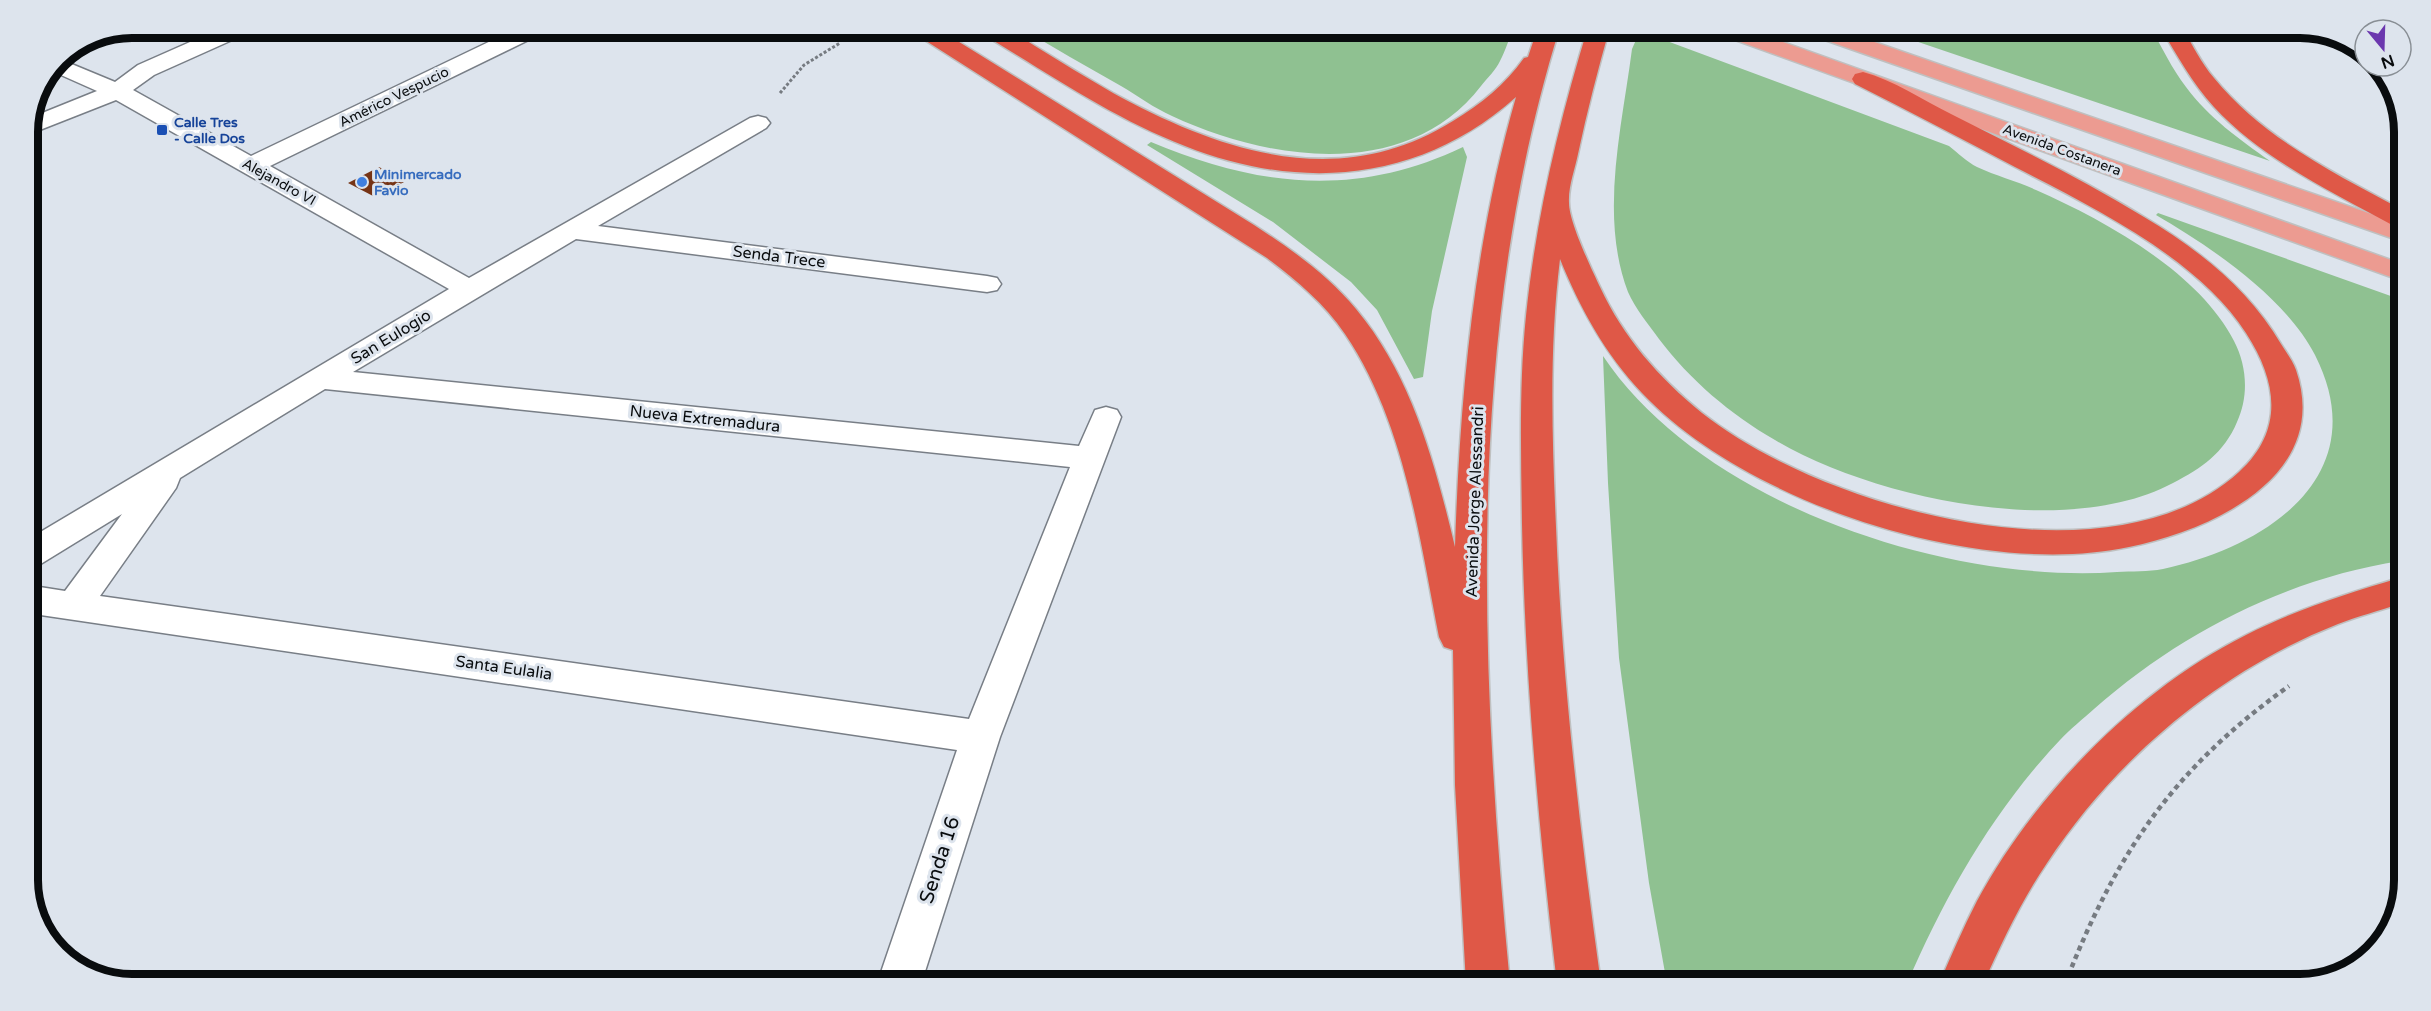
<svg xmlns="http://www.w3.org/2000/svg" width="2431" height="1011" viewBox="0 0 2431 1011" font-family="'Varela Round',sans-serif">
  <rect width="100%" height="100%" fill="#dde4ed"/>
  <!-- green -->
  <g fill="#8fc191">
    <path d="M1019 27H1514C1509 38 1506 50 1500 61 1496 70 1487 78 1481 86 1407 182 1268 161 1172 116 1154 108 1138 96 1121 86 1087 67 1053 47 1019 27Z"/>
    <path d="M1874 27H2150C2162 47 2172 69 2186 87 2209 118 2239 139 2270 161Z"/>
    <path d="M1640 31 1949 146C1958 153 1967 162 1977 167 1996 176 2017 181 2036 190 2104 220 2199 272 2234 341 2247 366 2249 396 2237 422 2224 453 2202 468 2173 483 2066 540 1875 499 1775 440 1730 414 1690 380 1659 339 1648 324 1635 308 1628 292 1599 216 1622 127 1632 49Z"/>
    <path d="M1151 142C1258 187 1356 198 1463 147L1467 157 1432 311 1423 377 1414 379 1377 310 1351 282 1273 222 1147 145Z"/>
    <path d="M2158 213 2402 300 2400 561C2286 579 2180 633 2094 709 2083 719 2070 729 2060 740 1994 810 1945 895 1907 984H1667L1649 883 1619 658 1608 483 1603 356C1702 504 1946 584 2117 572 2132 571 2148 572 2163 569 2267 547 2376 475 2315 355 2285 297 2211 247 2156 215Z"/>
  </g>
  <!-- building -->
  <path fill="#763415" d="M379 167 406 181 375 197 348 183Z"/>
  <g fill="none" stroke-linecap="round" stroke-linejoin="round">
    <defs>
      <path id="minor" d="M224 27H253L250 32 154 75 133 90 251 156 520 27H548L545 32 270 166 469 278 750 118 758 116 766 118 770 123 766 128 598 226 987 276 997 278 1001 284 997 290 987 292 576 239 353 372 1079 446 1095 410 1106 407 1117 410 1121 417 1000 737 921 984H877L957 750 27 613V585L65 591 122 514 39 565 27 569V540L449 289 116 100 27 135 30 118 97 91 52 71 57 58 115 82 138 65ZM325 389 1070 467 969 719 100 596 176 488 180 478Z"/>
      <g id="major">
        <path d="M1710 27H1741L2402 264V281L1713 32Z"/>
        <path d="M1799 27H1831L2403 225V242L1802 32Z"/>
      </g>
      <g id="highway">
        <path d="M909 27H935L1254 225C1291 249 1328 275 1356 309 1412 376 1435 464 1455 547 1460 395 1474 243 1516 97 1421 182 1301 192 1185 146 1112 118 1046 72 979 32L976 27C984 27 996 25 1003 28 1014 31 1025 40 1035 46 1061 62 1087 78 1113 93 1221 152 1340 192 1453 121 1481 104 1505 85 1524 58L1528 57 1538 27H1560C1464 333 1480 669 1510 984H1466L1455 785 1453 650 1444 647 1439 637C1419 535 1404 421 1345 334 1324 303 1296 280 1267 258L912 32Z"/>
        <path d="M1588 27H1610C1598 69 1587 111 1578 154 1575 169 1568 187 1569 203 1569 222 1591 268 1600 287 1623 337 1659 378 1702 413 1823 509 2111 589 2239 472 2284 431 2278 382 2246 333 2198 258 2092 207 2015 167 1962 139 1909 111 1855 84L1852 79 1855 74 1863 72C1893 80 1923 100 1951 114 2016 147 2082 179 2144 217 2198 249 2249 289 2281 344 2286 352 2293 361 2296 370 2332 476 2212 530 2129 547 1979 579 1747 504 1642 393 1605 354 1580 308 1560 259 1549 348 1552 438 1556 527 1562 680 1580 832 1601 984H1557C1539 831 1525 678 1522 524 1521 455 1519 384 1526 316 1536 217 1559 122 1588 27Z"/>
        <path d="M2160 27H2182C2192 44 2201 63 2214 78 2263 138 2335 174 2403 210V228L2394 226C2332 192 2262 159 2214 107 2192 83 2177 55 2160 27Z"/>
        <path d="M2399 578V604C2379 611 2358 616 2338 624 2221 670 2116 758 2047 863 2021 901 2002 942 1983 984H1939C1951 956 1963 928 1977 901 2035 794 2136 690 2246 635 2295 610 2346 594 2399 578Z"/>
      </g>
    </defs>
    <!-- minor casing -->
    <use href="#minor" stroke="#787e86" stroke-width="3"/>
    <!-- major casing -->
    <use href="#major" stroke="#bfc0c0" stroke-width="3"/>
    <!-- highway casing -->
    <use href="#highway" stroke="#bfc0c0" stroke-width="3"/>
    <!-- path-far1 -->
    <path stroke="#767b81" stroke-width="3" stroke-dasharray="3 2" stroke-linecap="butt" d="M780 93 804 65 840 43"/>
    <!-- path -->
    <path stroke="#767b81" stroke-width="4.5" stroke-dasharray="5 4" stroke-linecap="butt" d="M2065 984C2116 853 2174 768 2289 686"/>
    <!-- minor -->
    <use href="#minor" fill="#fff" fill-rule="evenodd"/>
    <!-- major -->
    <use href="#major" fill="#ec9b91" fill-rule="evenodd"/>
    <!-- highway -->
    <use href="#highway" fill="#df5847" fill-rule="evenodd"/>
  </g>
  <!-- markers -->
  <rect fill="#1a4fb4" stroke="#dde4ed" stroke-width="2" x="156" y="124" width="12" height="12" rx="3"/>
  <circle fill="#3f7fe0" stroke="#dde4ed" stroke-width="2" cx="362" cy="182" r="6"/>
  <g text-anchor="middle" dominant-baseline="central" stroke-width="6" stroke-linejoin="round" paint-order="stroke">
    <!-- far-street labels -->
    <g font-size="14" fill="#090c0e" stroke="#dde4ed">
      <text transform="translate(394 97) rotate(-26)">Américo Vespucio</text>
      <text transform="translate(2062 150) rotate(20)">Avenida Costanera</text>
      <text transform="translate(279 182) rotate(29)">Alejandro VI</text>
    </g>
    <!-- far-transit labels -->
    <g font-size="14" font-weight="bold" fill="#164399" stroke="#dde4ed" text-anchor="start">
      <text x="174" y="122">Calle Tres<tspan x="174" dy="16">- Calle Dos</tspan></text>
    </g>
    <!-- far-shop labels -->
    <g font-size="14" font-weight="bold" fill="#366cbe" stroke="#dde4ed" text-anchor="start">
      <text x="374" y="174">Minimercado<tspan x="374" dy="16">Favio</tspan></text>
    </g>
    <!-- street labels -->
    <g font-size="16" fill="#090c0e" stroke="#dde4ed">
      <text transform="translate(779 257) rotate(7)">Senda Trece</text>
      <text transform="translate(391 337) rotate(-31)">San Eulogio</text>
      <text transform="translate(705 419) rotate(6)">Nueva Extremadura</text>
      <text transform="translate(1475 502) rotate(-88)">Avenida Jorge Alessandri</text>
      <text transform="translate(504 668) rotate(8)">Santa Eulalia</text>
    </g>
    <!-- near-street labels -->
    <g font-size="20" fill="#090c0e" stroke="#dde4ed">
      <text transform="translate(940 860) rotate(-72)">Senda 16</text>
    </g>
  </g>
  <!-- crop -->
  <path d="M0 0H2431V1011H0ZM132 38H2300A94 94 0 0 1 2394 132V880A94 94 0 0 1 2300 974H132A94 94 0 0 1 38 880V132A94 94 0 0 1 132 38Z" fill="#dde4ed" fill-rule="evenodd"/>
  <path fill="none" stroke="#090c0e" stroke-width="8" d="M132 38H2300A94 94 0 0 1 2394 132V880A94 94 0 0 1 2300 974H132A94 94 0 0 1 38 880V132A94 94 0 0 1 132 38Z"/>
  <!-- north arrow -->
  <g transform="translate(2383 48) rotate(161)"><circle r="28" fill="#dde4ed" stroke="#888e94" stroke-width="1.5"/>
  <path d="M0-4.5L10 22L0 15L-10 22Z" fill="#6b37ae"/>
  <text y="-9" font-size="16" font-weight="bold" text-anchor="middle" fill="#090c0e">N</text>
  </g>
</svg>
